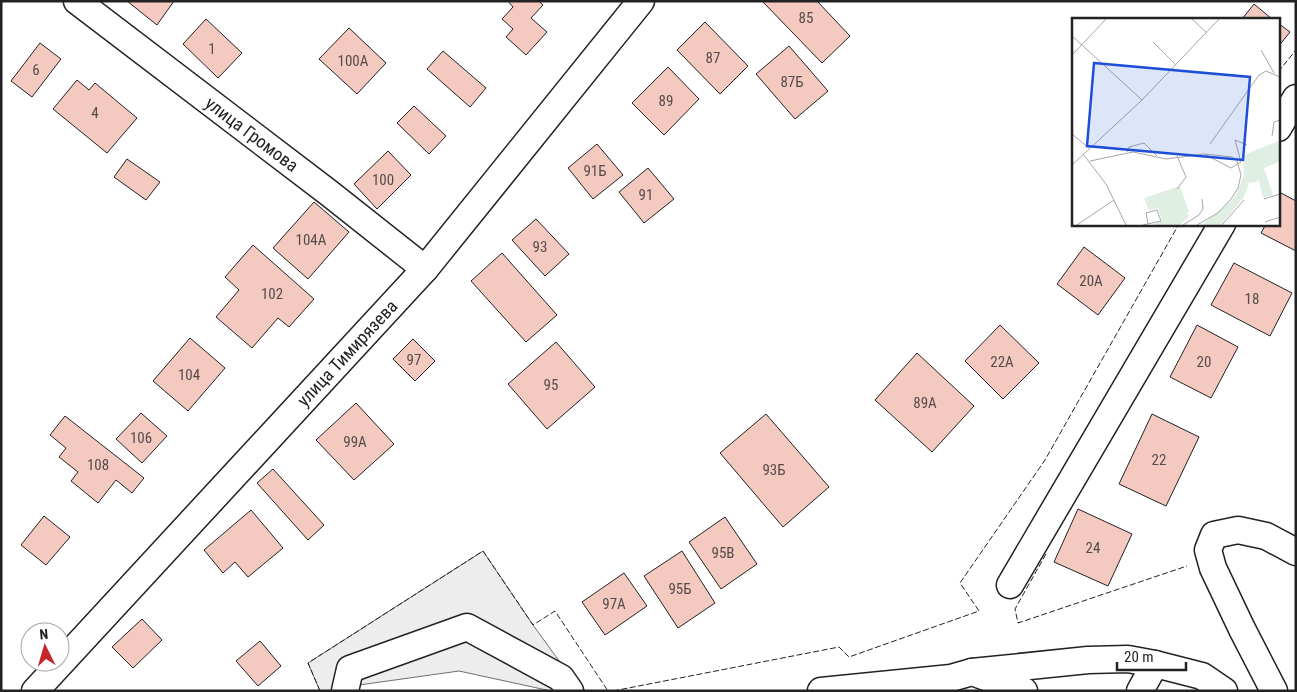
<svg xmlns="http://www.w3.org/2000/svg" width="1297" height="692" viewBox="0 0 1297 692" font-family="'Roboto Condensed',sans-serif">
  <rect width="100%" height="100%" fill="#fff"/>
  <!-- parking -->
  <path fill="#ededed" stroke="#6f6f6f" d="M483 551 533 625 581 691H551L459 671 352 686V691H320L308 663Z"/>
  <!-- building -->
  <g fill="#f3c9c0" stroke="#222">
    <path d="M127 1H174L157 25Z"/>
    <path d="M508 1H539L543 5 531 18 547 32 526 55 506 37 513 29 502 19 513 7Z"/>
    <path d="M762 1H817L850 36 822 63Z"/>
    <path d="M1254 4 1272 19H1242Z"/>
    <path d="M206 19 242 53 218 78 183 44Z"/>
    <path d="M705 22 748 66 720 94 677 50Z"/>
    <path d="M1278 23 1290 32 1278 47Z"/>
    <path d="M349 28 386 63 357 94 319 59Z"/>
    <path d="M40 43 61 59 32 97 11 81Z"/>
    <path d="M789 46 828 91 795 119 756 74Z"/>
    <path d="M443 51 486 88 470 107 427 69Z"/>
    <path d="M668 67 699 99 664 135 632 103Z"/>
    <path d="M77 80 89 90 95 83 137 118 107 153 53 109Z"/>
    <path d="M414 106 446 136 429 154 397 123Z"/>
    <path d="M597 144 623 175 593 199 568 168Z"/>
    <path d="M388 151 411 175 377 209 354 184Z"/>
    <path d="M127 159 160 182 146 200 114 177Z"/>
    <path d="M648 168 674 199 644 223 619 192Z"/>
    <path d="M1281 193 1296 201V251L1261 233 1266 224H1278V200Z"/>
    <path d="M314 202 349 232 308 279 273 248Z"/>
    <path d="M536 219 569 254 545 276 512 240Z"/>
    <path d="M253 245 314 299 289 327 278 318 252 348 216 317 239 290 225 277Z"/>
    <path d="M1084 247 1125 278 1098 315 1057 284Z"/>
    <path d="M502 253 557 315 526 342 471 281Z"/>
    <path d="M1234 263 1292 293 1270 336 1211 305Z"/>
    <path d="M1000 325 1039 363 1003 399 965 361Z"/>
    <path d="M1197 325 1238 347 1211 398 1170 377Z"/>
    <path d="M190 338 225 368 188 411 153 381Z"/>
    <path d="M413 339 435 361 415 381 393 359Z"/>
    <path d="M556 342 595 387 547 429 508 384Z"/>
    <path d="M917 353 974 406 932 452 875 400Z"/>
    <path d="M356 403 394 444 354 480 316 440Z"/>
    <path d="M141 413 167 436 142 463 116 439Z"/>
    <path d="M766 414 829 487 783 527 720 453Z"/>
    <path d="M1152 414 1199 437 1166 506 1119 484Z"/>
    <path d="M65 416 144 478 132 493 116 480 98 503 71 481 78 472 59 457 66 448 50 435Z"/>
    <path d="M273 469 324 525 308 540 257 483Z"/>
    <path d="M1078 509 1132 534 1108 586 1054 562Z"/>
    <path d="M251 510 283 548 248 577 235 562 223 573 204 550Z"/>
    <path d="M44 516 70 537 46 565 21 545Z"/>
    <path d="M725 517 757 564 721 589 689 542Z"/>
    <path d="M682 551 715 603 678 628 644 576Z"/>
    <path d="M624 573 647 606 605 635 582 602Z"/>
    <path d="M142 619 162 640 133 668 112 647Z"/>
    <path d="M260 641 281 666 258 686 236 661Z"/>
  </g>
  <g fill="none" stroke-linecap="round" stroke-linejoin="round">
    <defs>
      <g id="minor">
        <path d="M77 1 329 193 425 269"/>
        <path d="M1278 128 1296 98"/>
        <path d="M1010 585 1222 224"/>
        <path d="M972 672 1088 660 1128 659 1155 664 1202 676 1224 691"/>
        <path d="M35 691 425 269 641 1"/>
        <path d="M345 691 350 669 467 627 561 678 570 691"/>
        <path d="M821 691 951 678 972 672 1024 691"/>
        <path d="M1140 691 1155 664"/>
        <path d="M1274 691 1242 629 1213 568 1208 550 1214 535 1238 530 1266 536 1296 552"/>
      </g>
    </defs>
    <!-- minor casing -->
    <use href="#minor" stroke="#222" stroke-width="29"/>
    <!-- minor -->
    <use href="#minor" stroke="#fff" stroke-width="26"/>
    <!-- fence -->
    <g stroke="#222" stroke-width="1" stroke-dasharray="6 2.5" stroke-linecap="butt">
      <path d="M1278 72 1296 50"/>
      <path d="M1046 554 1015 609 1018 623 1187 566"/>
      <path d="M320 691 308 663 483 551 533 625 555 611 608 691"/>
      <path d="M613 691 839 647 849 657 979 611 960 583 1045 460 1179 224"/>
    </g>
  </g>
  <g text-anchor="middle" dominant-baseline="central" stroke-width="4" stroke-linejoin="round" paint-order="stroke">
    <!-- number labels -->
    <g font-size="15" fill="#564c4a">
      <text x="806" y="18">85</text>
      <text x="212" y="49">1</text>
      <text x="713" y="58">87</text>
      <text x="353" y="61">100А</text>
      <text x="36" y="70">6</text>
      <text x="792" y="82">87Б</text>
      <text x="666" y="101">89</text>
      <text x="95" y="113">4</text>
      <text x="595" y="171">91Б</text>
      <text x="383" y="180">100</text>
      <text x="646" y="195">91</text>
      <text x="311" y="240">104А</text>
      <text x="540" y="247">93</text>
      <text x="1091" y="281">20А</text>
      <text x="272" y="294">102</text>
      <text x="1252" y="299">18</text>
      <text x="414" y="360">97</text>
      <text x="1002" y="362">22А</text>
      <text x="1204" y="362">20</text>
      <text x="189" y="375">104</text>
      <text x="551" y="385">95</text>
      <text x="925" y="403">89А</text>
      <text x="141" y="438">106</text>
      <text x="355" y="442">99А</text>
      <text x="1159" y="460">22</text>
      <text x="98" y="465">108</text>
      <text x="774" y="470">93Б</text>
      <text x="1093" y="548">24</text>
      <text x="723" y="553">95В</text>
      <text x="680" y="589">95Б</text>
      <text x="614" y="604">97А</text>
    </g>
    <!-- street labels -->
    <g font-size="18" fill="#222" stroke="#fff">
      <text transform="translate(252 134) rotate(37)">улица Громова</text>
      <text transform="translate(347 353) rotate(-47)">улица Тимирязева</text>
    </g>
  </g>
  <!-- overview -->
  <g transform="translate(1072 18)">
    <rect width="208" height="208" fill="#fff"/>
    <path d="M207 123V144L192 150 201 177 191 180 187 163 177 165 172 179 149 207H130L163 179 172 157 171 140 174 136ZM108 168 117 194 114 195 118 197 108 207H81L90 202 86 190 77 193 72 180Z" fill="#e0efe3"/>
    <path fill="none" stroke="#a7a7a7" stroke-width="1" d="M119 0 135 15M0 18 70 82M81 24 104 47M189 32 202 55M0 37 35 0M0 116 17 130M200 118 202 104 208 102M138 126 187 57 194 53 208 59M55 134 57 129 72 125 85 138M11 136 34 166 54 207M18 143 61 134 94 141 132 136 159 150 169 144 163 122 175 127M0 147 70 82 148 0M105 171 114 159 105 138M192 181 208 176M193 204 208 199M5 207 42 182M71 207 89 203 85 192 74 195 76 206M111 207 127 197 131 191 130 181M125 207 146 195 159 181 166 170 169 157 165 143 160 139 133 136M150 207 172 182"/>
    <path fill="#1d4ed8" fill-opacity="0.15" stroke="#1d4ed8" stroke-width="2.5" d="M22 45 178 59 171 142 15 128Z"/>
    <rect width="208" height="208" fill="none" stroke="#222" stroke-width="2.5"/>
  </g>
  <!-- border -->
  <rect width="1297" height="692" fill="none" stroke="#222222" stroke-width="5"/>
  <!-- north arrow -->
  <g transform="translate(45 647) rotate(355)"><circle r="24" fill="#ffffff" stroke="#a7a7a7"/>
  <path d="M0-4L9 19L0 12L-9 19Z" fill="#c62828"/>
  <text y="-8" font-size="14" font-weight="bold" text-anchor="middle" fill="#222222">N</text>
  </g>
  <!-- scale -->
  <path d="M1117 662v8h69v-8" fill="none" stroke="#222222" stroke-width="2.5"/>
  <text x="1124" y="662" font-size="15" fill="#222222" stroke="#ffffff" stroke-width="4" paint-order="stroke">20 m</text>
</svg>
